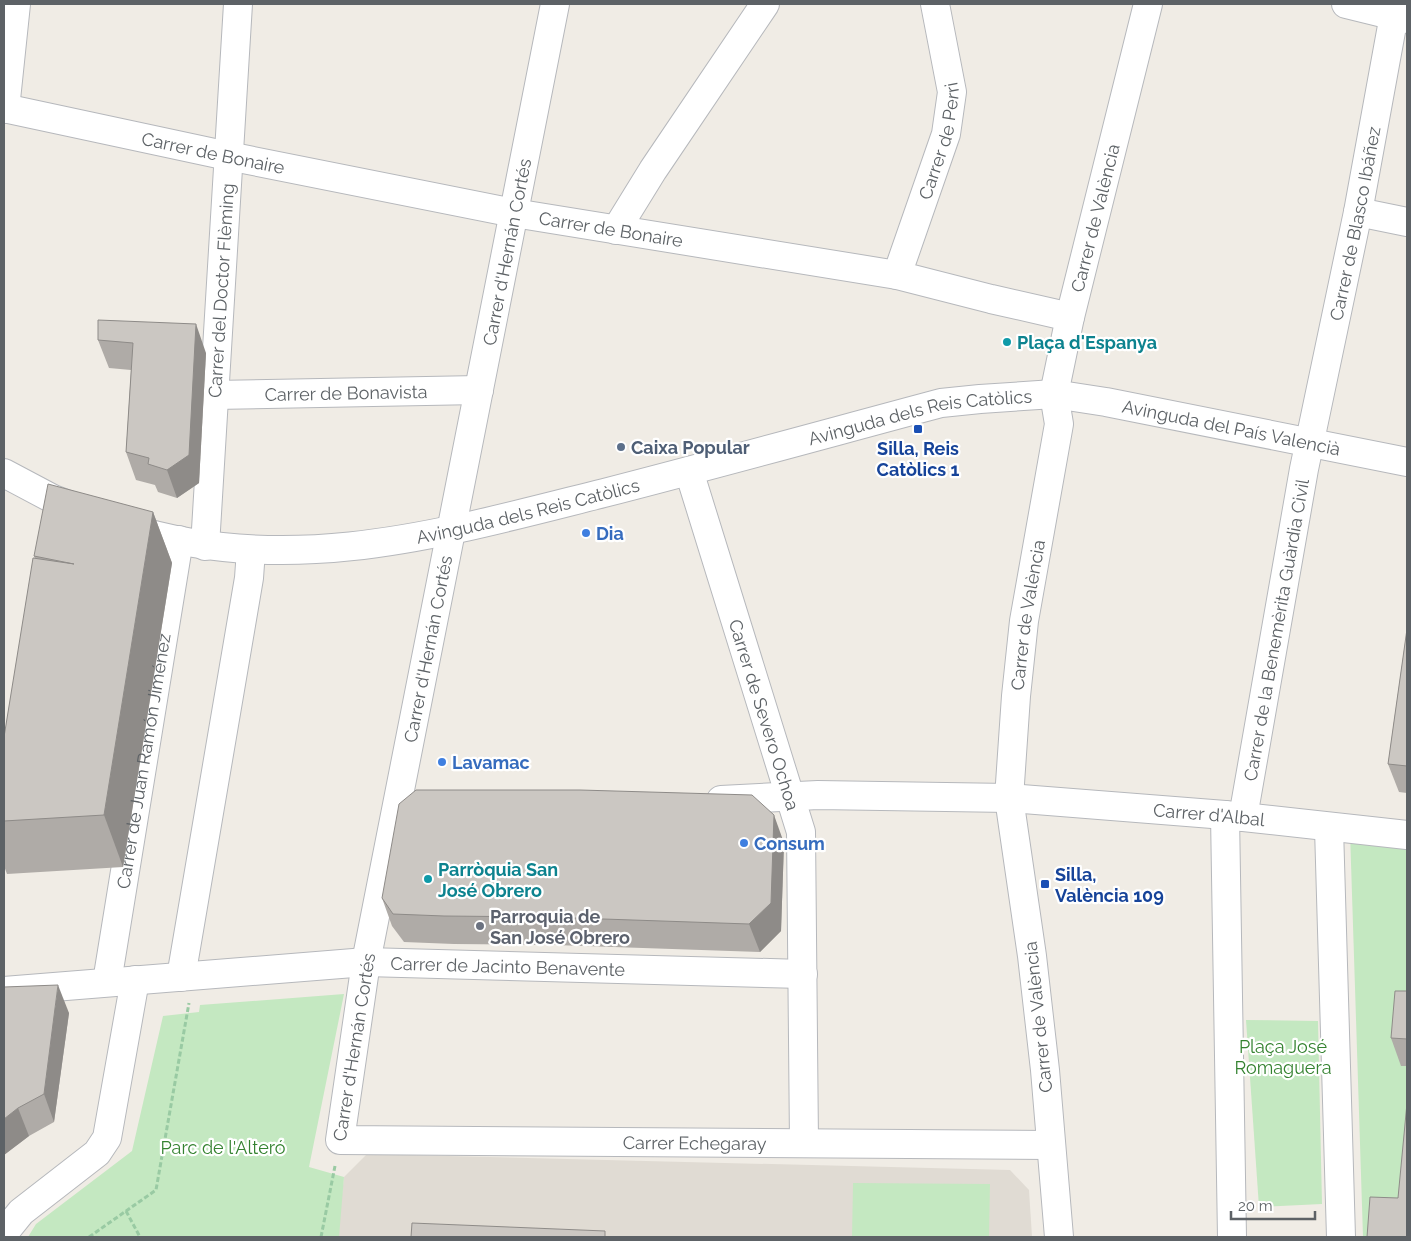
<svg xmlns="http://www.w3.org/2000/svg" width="1411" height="1241" viewBox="0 0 1411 1241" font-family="Raleway,sans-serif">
  <rect width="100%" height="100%" fill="#f0ece5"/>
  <!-- education -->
  <path fill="#e0dbd3" d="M367 1154 1010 1170 1029 1190 1032 1237H337L344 1177Z"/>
  <!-- green -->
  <g fill="#c4e8c1">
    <path d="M1350 832 1407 839V1237H1363Z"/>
    <path d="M344 994 309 1167 344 1177 339 1237H28L36 1224 132 1151 163 1016 199 1012 200 1005Z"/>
    <path d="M1246 1020 1318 1021 1322 1204 1259 1207Z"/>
    <path d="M853 1183 990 1184 989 1237H852Z"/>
  </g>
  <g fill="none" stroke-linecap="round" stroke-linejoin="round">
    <defs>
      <g id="minor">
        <path id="s1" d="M555 4 366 962 340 1140 1050 1145"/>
        <path d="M1346 4 1407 19"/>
        <path id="s2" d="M4 108 228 156 514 213 897 275 991 299 1070 317"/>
        <path d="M5 109 16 4"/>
        <path d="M1358 212 1407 222"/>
        <path d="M616 230 653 170 765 4"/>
        <path id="s3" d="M897 275 946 134 952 92 935 4"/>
        <path id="s4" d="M214 395 479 390"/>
        <path id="s5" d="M689 471 801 832 804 1143"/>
        <path d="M4 473 53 499 79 509"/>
        <path id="s6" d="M126 527C290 579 444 533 604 493 717 464 829 433 941 403L980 399 1054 394 1106 402 1407 462"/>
        <path id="s7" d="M205 546 238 4"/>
        <path id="s8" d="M721 800 818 795 1009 798 1225 815 1407 835"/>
        <path d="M1225 815 1232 1237"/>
        <path id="s9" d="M1243 817 1304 469 1358 212 1396 4"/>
        <path d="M1329 828 1341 1237"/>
        <path d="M181 977 249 578 251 550"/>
        <path id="s10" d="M107 982 179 540"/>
        <path id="s11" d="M4 991 366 962 803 974"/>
        <path d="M4 1233 21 1212 97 1153 107 1138 135 980"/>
        <path id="s12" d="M1059 1237 1045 1070 1032 956 1009 798 1016 696 1024 621 1059 424 1054 394 1070 317 1148 4"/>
      </g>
    </defs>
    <!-- minor casing -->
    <use href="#minor" stroke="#b6b8bc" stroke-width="30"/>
    <!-- path -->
    <g stroke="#99caa3" stroke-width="3" stroke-dasharray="5 2.5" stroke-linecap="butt">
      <path d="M126 1211 140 1237"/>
      <path d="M89 1237 156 1190 189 1003"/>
      <path d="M321 1237 335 1166"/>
    </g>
    <!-- minor -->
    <use href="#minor" stroke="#fff" stroke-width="28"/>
  </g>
  <!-- wall -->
  <g fill="#afaba7">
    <path d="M98 320 206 353 199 483 177 498 158 492 155 485 136 480 126 452 131 370 109 368 98 340Z"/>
    <path d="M153 512 172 563 123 867 7 874 4 866V737L35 559 34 556Z"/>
    <path d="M1407 629V793L1399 792 1388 764Z"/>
    <path d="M784 843 781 931 760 952 555 945 454 944 404 942 392 926 382 898Z"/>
    <path d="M4 987 69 1013 54 1122 29 1136 4 1155Z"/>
    <path d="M1407 991V1066H1401L1391 1038Z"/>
  </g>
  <!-- shaded-wall -->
  <g fill="#8e8b88">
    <path d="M196 324 206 353 199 483 177 498 167 470Z"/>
    <path d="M153 512 172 563 123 867 104 815Z"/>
    <path d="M774 815 784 843 781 931 760 952 749 924Z"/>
    <path d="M58 985 69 1013 54 1122 44 1094Z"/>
    <path d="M18 1108 29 1136 4 1155V1119Z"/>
  </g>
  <!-- building -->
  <g fill="#cbc7c2" stroke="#8e8b88">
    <path d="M98 320 196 324 189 455 167 470 148 464 149 458 126 452 133 343 98 340Z"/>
    <path d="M48 484 153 512 104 815 4 821V737L33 558 74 564 34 556Z"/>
    <path d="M1407 629V766L1388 764Z"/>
    <path d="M416 790H580L752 795 774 815 771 903 749 924 545 917 444 916 393 914 382 898 399 804Z"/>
    <path d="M58 985 44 1094 18 1108 4 1119V987Z"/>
    <path d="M1395 991H1407V1039L1391 1038Z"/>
    <path d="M1407 1103V1237H1367L1370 1197 1398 1198Z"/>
    <path d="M412 1223 605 1231V1237H411Z"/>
  </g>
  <!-- markers -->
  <g fill="#0f9aa8" stroke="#fff" stroke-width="2">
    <circle cx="1007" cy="342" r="5"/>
    <circle cx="428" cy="879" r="5"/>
  </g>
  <g fill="#1a4fb4" stroke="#fff" stroke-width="2">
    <rect x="913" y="424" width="10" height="10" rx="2.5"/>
    <rect x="1040" y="879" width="10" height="10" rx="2.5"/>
  </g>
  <circle fill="#5c6f8a" stroke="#fff" stroke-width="2" cx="621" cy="447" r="5"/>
  <g fill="#3f7fe0" stroke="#fff" stroke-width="2">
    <circle cx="586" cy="533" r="5"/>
    <circle cx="442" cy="762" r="5"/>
    <circle cx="744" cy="843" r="5"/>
  </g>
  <circle fill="#6b7280" stroke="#fff" stroke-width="2" cx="480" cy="926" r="5"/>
  <g text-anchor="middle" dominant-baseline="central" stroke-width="4.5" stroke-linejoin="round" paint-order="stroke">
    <!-- street labels -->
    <g font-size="18" fill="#5d6266" stroke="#fff">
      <text stroke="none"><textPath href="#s3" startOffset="141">Carrer de Perri</textPath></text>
      <text stroke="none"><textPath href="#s2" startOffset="214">Carrer de Bonaire</textPath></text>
      <text stroke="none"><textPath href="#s12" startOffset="1031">Carrer de València</textPath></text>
      <text stroke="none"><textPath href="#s9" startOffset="604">Carrer de Blasco Ibáñez</textPath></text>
      <text stroke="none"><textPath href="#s2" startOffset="619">Carrer de Bonaire</textPath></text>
      <text transform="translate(507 252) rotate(-79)">Carrer d'Hernán Cortés</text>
      <text stroke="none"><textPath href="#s7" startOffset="256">Carrer del Doctor Flèming</textPath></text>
      <text stroke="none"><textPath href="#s4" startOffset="132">Carrer de Bonavista</textPath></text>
      <text stroke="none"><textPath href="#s6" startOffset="812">Avinguda dels Reis Catòlics</textPath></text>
      <text stroke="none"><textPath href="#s6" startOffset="1129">Avinguda del País Valencià</textPath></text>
      <text stroke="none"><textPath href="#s6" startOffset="408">Avinguda dels Reis Catòlics</textPath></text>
      <text stroke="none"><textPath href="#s12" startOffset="626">Carrer de València</textPath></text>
      <text stroke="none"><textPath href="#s9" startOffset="190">Carrer de la Benemèrita Guàrdia Civil</textPath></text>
      <text transform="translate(428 649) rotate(-79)">Carrer d'Hernán Cortés</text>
      <text stroke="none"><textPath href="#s5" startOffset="255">Carrer de Severo Ochoa</textPath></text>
      <text stroke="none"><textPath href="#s10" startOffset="224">Carrer de Juan Ramón Jiménez</textPath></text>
      <text stroke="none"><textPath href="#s8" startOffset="489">Carrer d'Albal</textPath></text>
      <text stroke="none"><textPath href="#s11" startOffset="505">Carrer de Jacinto Benavente</textPath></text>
      <text transform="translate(1038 1017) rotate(-96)">Carrer de València</text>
      <text transform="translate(354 1047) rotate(-81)">Carrer d'Hernán Cortés</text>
      <text stroke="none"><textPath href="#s1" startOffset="1511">Carrer Echegaray</textPath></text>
    </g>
    <!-- culture labels -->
    <g font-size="18" font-weight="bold" fill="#0d838f" stroke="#fff" text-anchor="start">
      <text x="1017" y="342">Plaça d'Espanya</text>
      <text x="438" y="869">Parròquia San<tspan x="438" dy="21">José Obrero</tspan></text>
    </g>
    <!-- service labels -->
    <g font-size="18" font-weight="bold" fill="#4e5e75" stroke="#fff" text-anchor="start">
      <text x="631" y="447">Caixa Popular</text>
    </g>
    <!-- transit labels -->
    <g font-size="18" font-weight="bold" fill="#164399" stroke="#fff">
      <text x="918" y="448">Silla, Reis<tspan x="918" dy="21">Catòlics 1</tspan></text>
      <text x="1055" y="874" text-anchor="start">Silla,<tspan x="1055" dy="21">València 109</tspan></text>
    </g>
    <!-- shop labels -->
    <g font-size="18" font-weight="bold" fill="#366cbe" stroke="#fff" text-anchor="start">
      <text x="596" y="533">Dia</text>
      <text x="452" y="762">Lavamac</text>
      <text x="754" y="843">Consum</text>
    </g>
    <!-- worship labels -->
    <g font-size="18" font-weight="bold" fill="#5b616d" stroke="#fff" text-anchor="start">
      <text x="490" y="916">Parroquia de<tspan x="490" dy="21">San José Obrero</tspan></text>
    </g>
    <!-- park labels -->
    <g font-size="18" fill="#348230" stroke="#fff">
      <text x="1283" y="1046">Plaça José<tspan x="1283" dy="21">Romaguera</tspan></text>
      <text x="223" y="1147">Parc de l'Alteró</text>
    </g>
  </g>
  <!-- border -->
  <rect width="1411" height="1241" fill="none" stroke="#5d6266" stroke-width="10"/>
  <!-- scale -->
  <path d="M1231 1211v8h84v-8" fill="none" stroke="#5d6266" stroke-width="2.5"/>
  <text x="1238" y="1211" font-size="15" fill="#5d6266" stroke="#ffffff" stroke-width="4" paint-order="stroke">20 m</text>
</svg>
